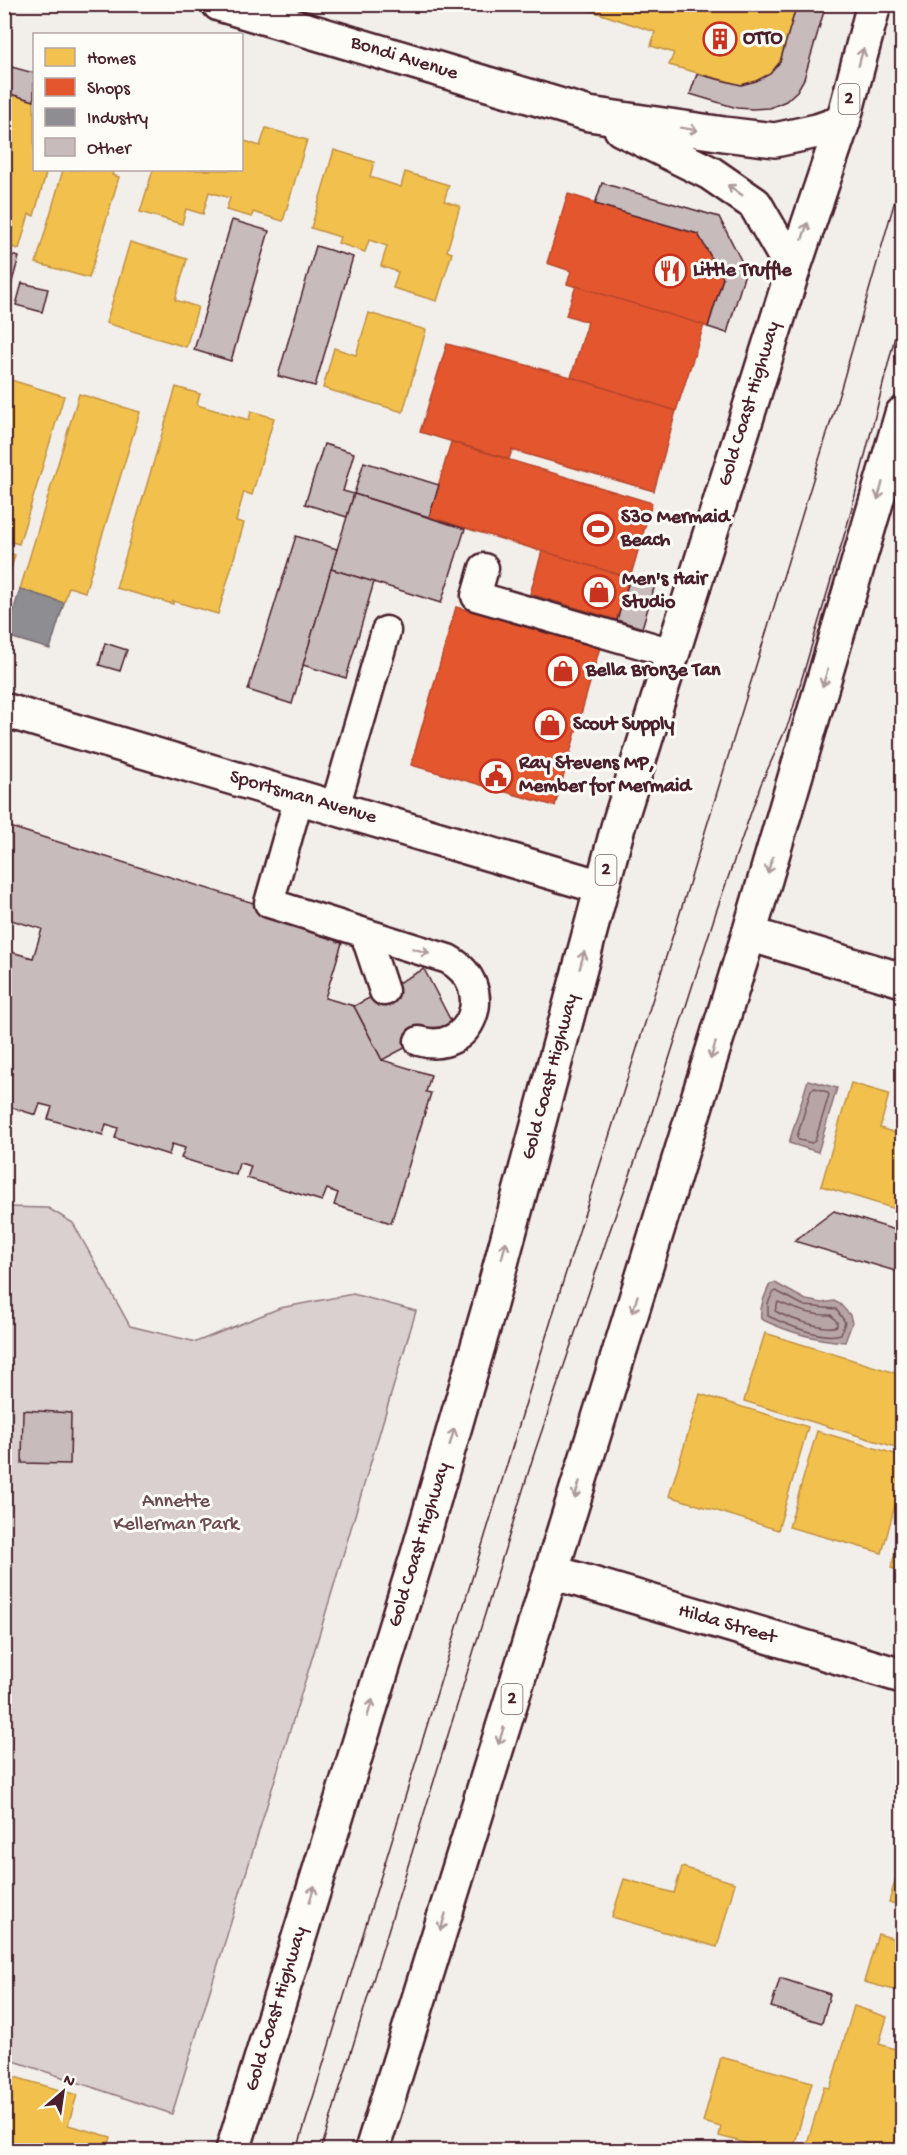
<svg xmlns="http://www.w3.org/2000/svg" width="907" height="2155" viewBox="0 0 907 2155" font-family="'Gochi Hand',sans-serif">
  <rect width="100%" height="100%" fill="#f2efeb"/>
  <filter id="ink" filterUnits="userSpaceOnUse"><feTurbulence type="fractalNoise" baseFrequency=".0167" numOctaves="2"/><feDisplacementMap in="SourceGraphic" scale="12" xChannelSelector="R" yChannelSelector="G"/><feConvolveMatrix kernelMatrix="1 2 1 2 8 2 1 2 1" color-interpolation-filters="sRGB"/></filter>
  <g filter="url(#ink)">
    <!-- green -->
    <path fill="#d9d0cf" stroke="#92787d" stroke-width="1.5" d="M5 1207 48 1208 73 1223 130 1326 196 1342 280 1308 353 1294 416 1311 314 1652 172 2114 5 2058Z"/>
    <!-- water -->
    <g fill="#b7a5a6" stroke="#8b6f75" stroke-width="1.5">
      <path d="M808 1080 837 1088 818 1152 789 1143Z"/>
      <path d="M775 1283 806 1300 822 1303 834 1301 840 1304 850 1315 852 1323 845 1342C815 1340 788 1332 761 1319 759 1308 765 1295 770 1284Z"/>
    </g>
    <!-- homes -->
    <g fill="#f2c14e" stroke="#c09044" stroke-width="1.5">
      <path d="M571 4H797L780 62 770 74 756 81 741 85 669 65 674 53 651 46 655 32Z"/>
      <path d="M4 92 34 101V170H47L34 216 29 214 19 249 4 245Z"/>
      <path d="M266 128 307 140 283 221 253 212 252 217 226 210 230 198 209 192 203 214 186 209 182 224 140 212 153 170H242V140L260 146Z"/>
      <path d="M334 150 374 162 370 177 401 187 405 172 449 185 444 201 460 206 447 251 452 253 437 301 393 288 398 272 381 266 387 246 369 240 365 252 338 243 340 237 311 228Z"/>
      <path d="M63 170H114L112 175 119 177 89 278 36 263Z"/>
      <path d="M130 242 187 259 175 300 198 307 186 347 106 323Z"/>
      <path d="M369 313 426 330 403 412 323 388 334 348 356 355Z"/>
      <path d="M4 378 64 396 19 544 4 540Z"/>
      <path d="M176 387 200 394 197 405 249 420 251 411 274 418 252 495 244 492 236 521 244 523 218 614 173 601V604L116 588Z"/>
      <path d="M79 394 140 412 85 592 69 587 64 603 20 589Z"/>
      <path d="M4 551 15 555 5 589H4Z"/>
      <path d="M851 1083 889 1094 880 1128 902 1135V1211L821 1186Z"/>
      <path d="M765 1333 902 1375V1449L744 1401Z"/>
      <path d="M700 1394 808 1427 778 1530 669 1496Z"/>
      <path d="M817 1431 902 1456V1480L882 1553 789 1527Z"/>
      <path d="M902 1525V1572L891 1568Z"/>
      <path d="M902 1857V1906L889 1902Z"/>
      <path d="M682 1867 735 1883 717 1947 612 1917 624 1879 674 1893Z"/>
      <path d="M878 1934 902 1941V1992L864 1982Z"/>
      <path d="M854 2006 887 2017 879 2044 902 2051V2150H805L824 2087 830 2088Z"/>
      <path d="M721 2057 812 2082 793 2150H772L719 2136 721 2127 703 2122Z"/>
      <path d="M4 2074 77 2095 68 2125 111 2137 107 2150H4Z"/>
    </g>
    <!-- shops -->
    <g fill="#e4572e" stroke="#b6462d" stroke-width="1.5">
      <path d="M568 194 698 234 723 278 708 327 567 284 571 271 547 263Z"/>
      <path d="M576 286 704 325 676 411 571 377 588 322 566 315Z"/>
      <path d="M447 344 571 377 676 411 654 491 512 450 509 459 420 432Z"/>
      <path d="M451 442 652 503 630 578 429 517Z"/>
      <path d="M542 551 630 578 617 620 530 594Z"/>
      <path d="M456 607 600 647 555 806 411 765Z"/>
    </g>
    <!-- industry -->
    <path fill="#8d8d92" stroke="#796c73" stroke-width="1.5" d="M20 589 64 603 50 649 6 636Z"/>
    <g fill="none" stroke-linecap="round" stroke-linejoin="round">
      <!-- shore -->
      <g stroke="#76555c" stroke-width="1.5">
        <path d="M815 1088 827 1092 829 1095 815 1141 812 1143 799 1140 797 1137 811 1090Z"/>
        <path d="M776 1291 805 1306 836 1309 845 1322 841 1334C822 1340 785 1324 768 1316V1303L773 1293Z"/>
        <path d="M778 1302C796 1309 811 1316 831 1315L837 1322V1326C825 1331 787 1318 775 1311Z"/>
      </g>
    </g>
    <!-- building -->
    <g fill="#c8bbbb" stroke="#4a1f2b" stroke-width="1.5">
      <path d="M797 4H815L825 8 804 79 797 91 786 101 770 108 752 109 737 108 690 94 697 74 741 85 756 81 770 74 780 62Z"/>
      <path d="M4 65 34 73V101L4 92Z"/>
      <path d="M602 183 719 217 746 270 727 333 708 327 723 278 698 234 595 204Z"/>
      <path d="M232 220 269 231 231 361 194 350Z"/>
      <path d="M316 246 353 257 315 386 278 376Z"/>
      <path d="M4 253 19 257 7 300 4 299Z"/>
      <path d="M22 283 48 289 42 312 16 305Z"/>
      <path d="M324 444 354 453 343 491 354 494 347 517 305 504Z"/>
      <path d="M364 462 439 485 429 517 354 494Z"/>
      <path d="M354 494 465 529 441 603 331 569Z"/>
      <path d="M296 536 337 549 292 704 248 690Z"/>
      <path d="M331 569 374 582 346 678 303 665Z"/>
      <path d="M630 578 655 585 642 628 617 620Z"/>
      <path d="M105 643 127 650 120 671 99 665Z"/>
      <path d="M4 825 340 930 337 942 342 943 325 998 354 1006 382 1060 431 1075 426 1092 431 1093 391 1223 334 1205 338 1193 327 1189 322 1201 247 1178 251 1166 239 1163 236 1175 181 1158 185 1148 172 1144 169 1155 115 1138 118 1128 106 1124 103 1135 48 1119 52 1107 40 1104 36 1115 4 1105V950L33 958 42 929 4 918Z"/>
      <path d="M424 969 452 1023 382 1060 354 1006Z"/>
      <path d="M834 1211 902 1232V1273L794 1241Z"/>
      <path d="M23 1410 71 1413 70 1464 22 1463Z"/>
      <path d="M780 1978 830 1994 822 2023 771 2007Z"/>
    </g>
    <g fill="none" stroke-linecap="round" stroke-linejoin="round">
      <defs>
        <g id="lane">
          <path d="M484 568 476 596 672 653"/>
          <path d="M299 797 269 903 448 959C499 987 471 1057 419 1041"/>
          <path d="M335 807 386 631"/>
          <path d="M365 934 384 991"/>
        </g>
        <g id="street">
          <path d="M219 4 589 114 724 134 775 140 817 131 843 122"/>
          <path d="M621 129 710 173 755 204 793 270"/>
          <path d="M4 710 601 887"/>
          <path d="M749 934 902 980"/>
          <path d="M552 1572 902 1676"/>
        </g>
        <g id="highway">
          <path d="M233 2150 418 1554 489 1308 618 827 793 270 843 122 874 4"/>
          <path d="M372 2150 749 934 902 414"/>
        </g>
      </defs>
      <!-- lane casing -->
      <use href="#lane" stroke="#4a1f2b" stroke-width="33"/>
      <!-- street casing -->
      <use href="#street" stroke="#4a1f2b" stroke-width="38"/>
      <!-- highway casing -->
      <use href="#highway" stroke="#4a1f2b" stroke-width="38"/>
      <!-- lane -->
      <use href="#lane" stroke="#fdfcf7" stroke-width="28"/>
      <!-- street -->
      <use href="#street" stroke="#fdfcf7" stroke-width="33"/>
      <!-- highway -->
      <use href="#highway" stroke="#fdfcf7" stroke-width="33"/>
      <!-- tram -->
      <g stroke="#4a1f2b" stroke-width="1.5">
        <path d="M297 2150 561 1288 685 897 841 388 902 176"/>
        <path d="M321 2150 534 1454 609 1233 648 1125 716 912 761 784 789 722 849 519 902 309"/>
      </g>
    </g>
    <!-- one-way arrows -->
    <defs><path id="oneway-shaft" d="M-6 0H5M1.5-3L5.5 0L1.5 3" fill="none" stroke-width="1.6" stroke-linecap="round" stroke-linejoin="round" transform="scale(1.5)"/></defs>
    <g stroke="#ac999b">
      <use href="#oneway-shaft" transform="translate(861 57) rotate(-75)"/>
      <use href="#oneway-shaft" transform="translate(689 129) rotate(9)"/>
      <use href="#oneway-shaft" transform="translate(735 190) rotate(-145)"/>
      <use href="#oneway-shaft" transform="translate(805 231) rotate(-72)"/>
      <use href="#oneway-shaft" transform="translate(880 491) rotate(106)"/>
      <use href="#oneway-shaft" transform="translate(825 678) rotate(107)"/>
      <use href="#oneway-shaft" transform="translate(770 865) rotate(107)"/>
      <use href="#oneway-shaft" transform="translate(421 951) rotate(17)"/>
      <use href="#oneway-shaft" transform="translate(582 960) rotate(-75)"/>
      <use href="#oneway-shaft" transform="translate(713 1051) rotate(107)"/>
      <use href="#oneway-shaft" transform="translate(504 1250) rotate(-75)"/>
      <use href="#oneway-shaft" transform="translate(635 1304) rotate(107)"/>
      <use href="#oneway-shaft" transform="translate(452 1437) rotate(-74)"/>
      <use href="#oneway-shaft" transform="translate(577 1490) rotate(107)"/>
      <use href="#oneway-shaft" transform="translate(370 1708) rotate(-73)"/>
      <use href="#oneway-shaft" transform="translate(501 1736) rotate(107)"/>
      <use href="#oneway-shaft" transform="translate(312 1894) rotate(-73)"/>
      <use href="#oneway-shaft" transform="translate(443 1922) rotate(107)"/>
    </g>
  </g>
  <!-- icons -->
  <defs>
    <symbol id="building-ring" viewBox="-11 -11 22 22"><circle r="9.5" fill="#fdfcf7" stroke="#c8321e" stroke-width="1.5"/><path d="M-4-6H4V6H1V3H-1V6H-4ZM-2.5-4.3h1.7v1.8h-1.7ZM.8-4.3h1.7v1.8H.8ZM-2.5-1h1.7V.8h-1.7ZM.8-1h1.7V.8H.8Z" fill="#c8321e"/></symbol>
    <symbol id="restaurant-ring" viewBox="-11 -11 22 22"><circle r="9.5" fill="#fdfcf7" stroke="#c8321e" stroke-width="1.5"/><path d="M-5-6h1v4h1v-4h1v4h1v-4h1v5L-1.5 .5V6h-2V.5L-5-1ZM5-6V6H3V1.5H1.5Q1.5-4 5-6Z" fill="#c8321e"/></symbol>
    <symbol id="stadium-ring" viewBox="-11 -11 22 22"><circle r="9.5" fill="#fdfcf7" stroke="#c8321e" stroke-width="1.5"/><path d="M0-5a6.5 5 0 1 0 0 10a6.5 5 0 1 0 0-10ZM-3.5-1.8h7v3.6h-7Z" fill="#c8321e"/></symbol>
    <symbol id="shop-ring" viewBox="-11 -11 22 22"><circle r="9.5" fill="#fdfcf7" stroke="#c8321e" stroke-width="1.5"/><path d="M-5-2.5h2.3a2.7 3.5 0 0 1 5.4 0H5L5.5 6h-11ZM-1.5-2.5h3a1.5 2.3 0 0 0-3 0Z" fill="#c8321e"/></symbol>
    <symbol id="civic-ring" viewBox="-11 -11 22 22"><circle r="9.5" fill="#fdfcf7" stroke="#c8321e" stroke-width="1.5"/><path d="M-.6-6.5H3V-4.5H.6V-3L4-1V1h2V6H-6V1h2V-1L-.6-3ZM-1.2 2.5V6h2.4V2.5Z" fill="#c8321e"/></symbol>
  </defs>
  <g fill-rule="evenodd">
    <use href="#building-ring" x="701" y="20" width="38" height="38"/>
    <use href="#restaurant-ring" x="651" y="252" width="38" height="38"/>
    <use href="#stadium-ring" x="579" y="510" width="38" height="38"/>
    <use href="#shop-ring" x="580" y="573" width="38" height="38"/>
    <use href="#shop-ring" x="544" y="652" width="38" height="38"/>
    <use href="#shop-ring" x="531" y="706" width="38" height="38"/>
    <use href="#civic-ring" x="477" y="757" width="38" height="38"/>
  </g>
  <g text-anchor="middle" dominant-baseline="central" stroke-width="6" stroke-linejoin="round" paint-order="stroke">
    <!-- shield labels -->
    <g fill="#fdfcf7" stroke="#806168" stroke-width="1.5">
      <rect x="838.5" y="84" width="21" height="30" rx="4.5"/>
      <rect x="595.5" y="855" width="21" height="30" rx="4.5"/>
      <rect x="501.5" y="1684" width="21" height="30" rx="4.5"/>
    </g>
    <g font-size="18" font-weight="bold" fill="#4a1f2b">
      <text x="849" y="99">2</text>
      <text x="606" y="870">2</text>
      <text x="512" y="1699">2</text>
    </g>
    <!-- poi labels -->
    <g font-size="20" font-weight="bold" fill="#4a1f2b" stroke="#fdfcf7" text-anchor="start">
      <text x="743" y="39">OTTO</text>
      <text x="693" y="271">Little Truffle</text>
      <text x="621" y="518">S30 Mermaid<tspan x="621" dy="23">Beach</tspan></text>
      <text x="622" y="580">Men's Hair<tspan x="622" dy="23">Studio</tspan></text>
      <text x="586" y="671">Bella Bronze Tan</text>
      <text x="573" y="725">Scout Supply</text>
      <text x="519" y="764">Ray Stevens MP,<tspan x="519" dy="23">Member for Mermaid</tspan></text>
    </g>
    <!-- street labels -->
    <g font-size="20" fill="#4a1f2b" stroke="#fdfcf7">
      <text transform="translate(404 59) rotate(17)">Bondi Avenue</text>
      <text transform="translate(750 404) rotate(-73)">Gold Coast Highway</text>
      <text transform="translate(303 798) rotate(16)">Sportsman Avenue</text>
      <text transform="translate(551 1077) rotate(-75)">Gold Coast Highway</text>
      <text transform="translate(420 1545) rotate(-73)">Gold Coast Highway</text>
      <text transform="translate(727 1625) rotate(16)">Hilda Street</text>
      <text transform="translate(277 2009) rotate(-73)">Gold Coast Highway</text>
    </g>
    <!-- park labels -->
    <g font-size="20" fill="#6e4b54" stroke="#fdfcf7">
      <text x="176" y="1502">Annette<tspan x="176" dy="23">Kellerman Park</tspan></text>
    </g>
  </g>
  <!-- margin -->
  <rect width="907" height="2155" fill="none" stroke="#fdfcf7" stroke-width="24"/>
  <rect x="12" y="12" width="883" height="2131" fill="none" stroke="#4a1f2b" stroke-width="2" filter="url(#ink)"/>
  <!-- legend -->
  <rect x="33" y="33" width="210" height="138" fill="#fdfcf7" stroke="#b5a4a5" stroke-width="1.5"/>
  <rect x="45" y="48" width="30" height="18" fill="#f2c14e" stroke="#b5a4a5" stroke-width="1.5"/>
  <text x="87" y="63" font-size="18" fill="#4a1f2b">Homes</text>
  <rect x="45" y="78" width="30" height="18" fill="#e4572e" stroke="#b5a4a5" stroke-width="1.5"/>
  <text x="87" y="93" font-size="18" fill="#4a1f2b">Shops</text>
  <rect x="45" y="108" width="30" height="18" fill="#8d8d92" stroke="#b5a4a5" stroke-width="1.5"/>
  <text x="87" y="123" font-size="18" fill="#4a1f2b">Industry</text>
  <rect x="45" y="138" width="30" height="18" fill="#c8bbbb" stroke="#b5a4a5" stroke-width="1.5"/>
  <text x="87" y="153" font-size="18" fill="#4a1f2b">Other</text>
  <!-- north arrow -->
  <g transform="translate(63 2092) rotate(29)" stroke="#fdfcf7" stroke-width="4.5" paint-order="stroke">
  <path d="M0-4.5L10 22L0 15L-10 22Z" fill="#4a1f2b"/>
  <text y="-9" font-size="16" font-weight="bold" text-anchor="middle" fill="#4a1f2b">N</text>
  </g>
</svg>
